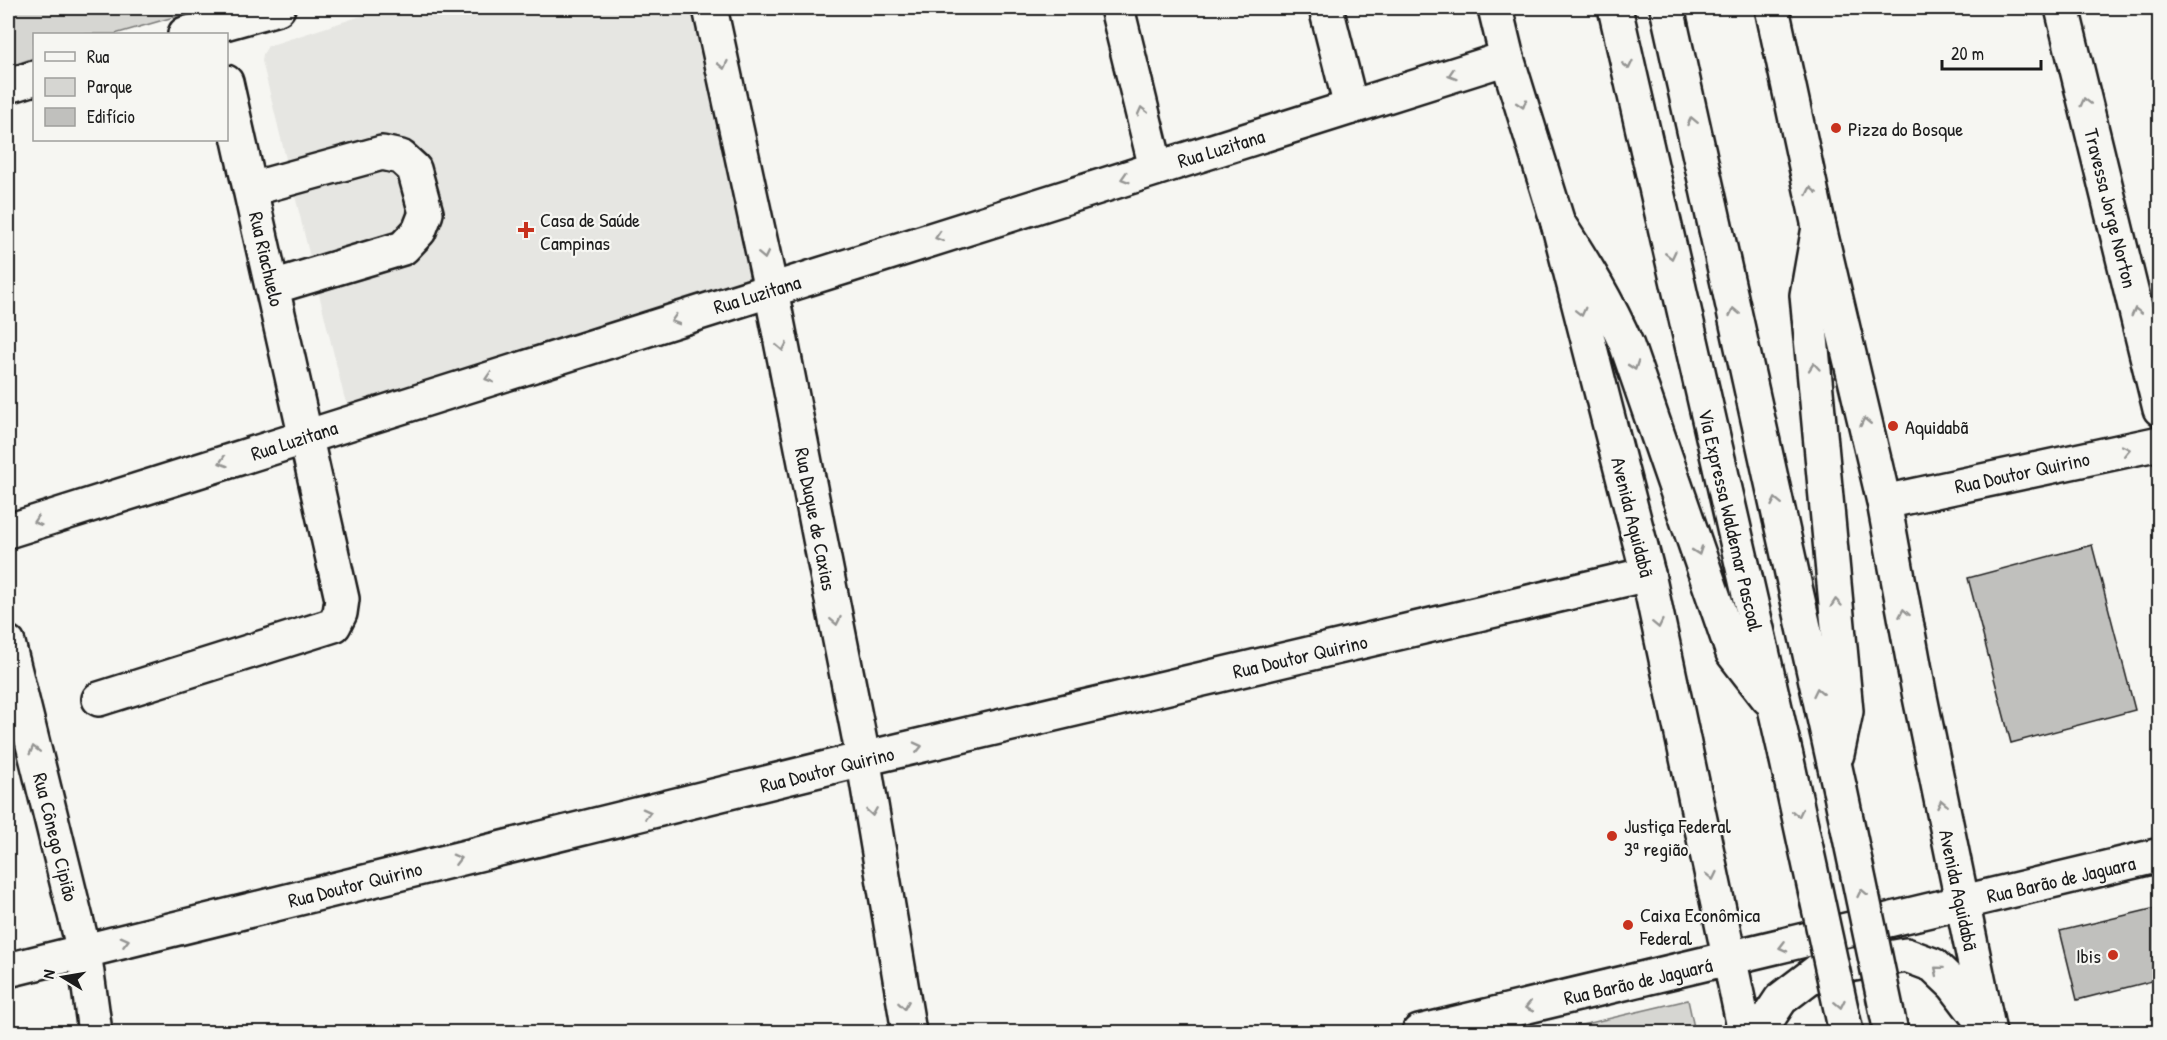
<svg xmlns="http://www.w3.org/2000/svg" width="2167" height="1040" viewBox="0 0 2167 1040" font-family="'Patrick Hand',sans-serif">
  <rect width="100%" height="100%" fill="#f6f6f2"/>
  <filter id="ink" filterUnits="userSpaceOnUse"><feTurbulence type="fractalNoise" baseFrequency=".0167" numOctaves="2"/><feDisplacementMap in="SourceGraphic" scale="12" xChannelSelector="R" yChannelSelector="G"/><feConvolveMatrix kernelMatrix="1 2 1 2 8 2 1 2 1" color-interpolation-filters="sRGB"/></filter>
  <g filter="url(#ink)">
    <!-- built -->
    <path fill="#e6e6e2" d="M386 8H702L761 282 351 406 346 402 344 396 262 61 263 54 268 46Z"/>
    <!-- green -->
    <g fill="#d6d6d2" stroke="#797977" stroke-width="1.5">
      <path d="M8 8H205L115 34H34V58L8 67Z"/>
      <path d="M1688 1000 1695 1032H1552Z"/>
    </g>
    <!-- building -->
    <g fill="#c0c0bd" stroke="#1c1c1c" stroke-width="1.5">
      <path d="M2092 545 2135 710 2011 743 1968 578Z"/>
      <path d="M2160 907V979L2077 1000 2060 931Z"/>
    </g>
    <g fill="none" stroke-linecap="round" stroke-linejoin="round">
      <defs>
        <g id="minor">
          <path d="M1117 8 1156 168"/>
          <path d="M1326 8 1351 107"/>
          <path d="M2062 8 2160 409"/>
          <path d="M185 34 278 8"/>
          <path d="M8 86 34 78"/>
          <path d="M251 189 382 153 401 157 414 169 426 213 419 231 403 248 273 287"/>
          <path d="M1884 502 2160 443"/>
          <path d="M8 531 1507 58"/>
          <path d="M8 643 84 951 95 1032"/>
          <path d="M99 699 334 625 340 613 342 599 226 82"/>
          <path d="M8 970 863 759 1648 574"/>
        </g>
        <g id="major">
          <path d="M710 8 771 290 863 757 909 1032"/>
          <path d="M1495 8 1507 58 1558 223 1648 574 1745 1032"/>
          <path d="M1772 8 1819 227 1884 502 1919 692 1989 1032"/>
          <path d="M1419 1032 2160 855"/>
          <path d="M1759 1032 1781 999 1819 970 1906 955 1933 965 1954 985 1982 1022"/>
        </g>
        <g id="highway">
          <path d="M1615 8 1786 756"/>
          <path d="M1667 8 1840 790"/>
          <path d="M1558 223C1584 263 1608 302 1627 346L1733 653 1768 698"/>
          <path d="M1819 227 1807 295 1846 711 1837 754"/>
        </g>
      </defs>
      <!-- minor casing -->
      <use href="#minor" stroke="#1c1c1c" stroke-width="38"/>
      <!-- major casing -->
      <use href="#major" stroke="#1c1c1c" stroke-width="38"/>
      <!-- highway casing -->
      <use href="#highway" stroke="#1c1c1c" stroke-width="38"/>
      <!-- minor -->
      <use href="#minor" stroke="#f6f6f2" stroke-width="33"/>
      <!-- major -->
      <use href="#major" stroke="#f6f6f2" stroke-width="33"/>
      <!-- highway -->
      <use href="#highway" stroke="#f6f6f2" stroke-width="33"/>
      <defs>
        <g id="highway-bridge">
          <path d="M1786 756 1846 1032"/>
          <path d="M1840 790 1891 1032"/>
        </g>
      </defs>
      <!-- highway-bridge casing -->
      <use href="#highway-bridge" stroke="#1c1c1c" stroke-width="38" stroke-linecap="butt"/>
      <!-- highway-bridge -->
      <use href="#highway-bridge" stroke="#f6f6f2" stroke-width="33"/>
    </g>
    <!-- one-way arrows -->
    <defs><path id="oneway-chevron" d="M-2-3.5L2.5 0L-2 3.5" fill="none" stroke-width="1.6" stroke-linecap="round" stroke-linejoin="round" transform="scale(1.5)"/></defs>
    <g stroke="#949492">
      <use href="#oneway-chevron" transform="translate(723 65) rotate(78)"/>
      <use href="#oneway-chevron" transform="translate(1628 65) rotate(77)"/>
      <use href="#oneway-chevron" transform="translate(1452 75) rotate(162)"/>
      <use href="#oneway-chevron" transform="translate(2085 102) rotate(-104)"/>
      <use href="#oneway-chevron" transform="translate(1522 104) rotate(73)"/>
      <use href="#oneway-chevron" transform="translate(1142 111) rotate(-104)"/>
      <use href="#oneway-chevron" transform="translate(1692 121) rotate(-102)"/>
      <use href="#oneway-chevron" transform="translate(1125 178) rotate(163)"/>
      <use href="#oneway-chevron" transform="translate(1811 191) rotate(-102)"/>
      <use href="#oneway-chevron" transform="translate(939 237) rotate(163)"/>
      <use href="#oneway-chevron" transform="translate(764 255) rotate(78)"/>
      <use href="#oneway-chevron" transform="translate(1671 255) rotate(77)"/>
      <use href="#oneway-chevron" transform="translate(1581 312) rotate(76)"/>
      <use href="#oneway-chevron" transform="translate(1734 312) rotate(-102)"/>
      <use href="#oneway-chevron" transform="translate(2136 312) rotate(-104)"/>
      <use href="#oneway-chevron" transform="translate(675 320) rotate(163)"/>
      <use href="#oneway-chevron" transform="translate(782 347) rotate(79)"/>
      <use href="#oneway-chevron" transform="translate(1634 366) rotate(71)"/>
      <use href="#oneway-chevron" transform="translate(1814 367) rotate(-95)"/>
      <use href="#oneway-chevron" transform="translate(489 378) rotate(163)"/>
      <use href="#oneway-chevron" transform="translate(1865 422) rotate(-103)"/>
      <use href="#oneway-chevron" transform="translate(2126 450) rotate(-12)"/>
      <use href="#oneway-chevron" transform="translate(223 462) rotate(162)"/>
      <use href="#oneway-chevron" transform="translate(1776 502) rotate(-102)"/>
      <use href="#oneway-chevron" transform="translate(37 521) rotate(162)"/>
      <use href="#oneway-chevron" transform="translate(1698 551) rotate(71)"/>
      <use href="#oneway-chevron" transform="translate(1836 603) rotate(-95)"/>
      <use href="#oneway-chevron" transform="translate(1904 613) rotate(-100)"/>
      <use href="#oneway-chevron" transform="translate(836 621) rotate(79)"/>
      <use href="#oneway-chevron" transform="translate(1658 624) rotate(78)"/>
      <use href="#oneway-chevron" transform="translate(1818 692) rotate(-102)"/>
      <use href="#oneway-chevron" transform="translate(918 747) rotate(-13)"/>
      <use href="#oneway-chevron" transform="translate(34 750) rotate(-104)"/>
      <use href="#oneway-chevron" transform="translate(1942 804) rotate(-102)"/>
      <use href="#oneway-chevron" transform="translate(872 812) rotate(81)"/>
      <use href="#oneway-chevron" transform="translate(647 813) rotate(-14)"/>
      <use href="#oneway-chevron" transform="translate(1798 813) rotate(78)"/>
      <use href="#oneway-chevron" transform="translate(457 859) rotate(-14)"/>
      <use href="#oneway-chevron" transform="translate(1712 876) rotate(78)"/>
      <use href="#oneway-chevron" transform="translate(1862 893) rotate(-102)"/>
      <use href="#oneway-chevron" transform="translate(125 941) rotate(-14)"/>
      <use href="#oneway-chevron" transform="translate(1783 947) rotate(166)"/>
      <use href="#oneway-chevron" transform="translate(1938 970) rotate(-140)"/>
      <use href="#oneway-chevron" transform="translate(1840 1004) rotate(78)"/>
      <use href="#oneway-chevron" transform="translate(904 1005) rotate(81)"/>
      <use href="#oneway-chevron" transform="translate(1529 1007) rotate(167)"/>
    </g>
  </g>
  <!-- markers -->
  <g fill="#c8321e" stroke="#f6f6f2" stroke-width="2">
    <circle cx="1836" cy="128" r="6"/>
    <path d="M523 221h6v6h6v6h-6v6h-6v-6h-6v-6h6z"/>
    <circle cx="1893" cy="426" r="6"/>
    <circle cx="1612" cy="836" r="6"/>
    <circle cx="1628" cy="925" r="6"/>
    <circle cx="2113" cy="955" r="6"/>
  </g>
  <g text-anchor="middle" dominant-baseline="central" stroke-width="4.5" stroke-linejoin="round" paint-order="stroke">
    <!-- poi labels -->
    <g font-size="20" fill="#1c1c1c" stroke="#f6f6f2" text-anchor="start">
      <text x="1848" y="128">Pizza do Bosque</text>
      <text x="540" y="219">Casa de Saúde<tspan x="540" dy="23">Campinas</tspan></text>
      <text x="1905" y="426">Aquidabã</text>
      <text x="1624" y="825">Justiça Federal<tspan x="1624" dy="23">3ª região</tspan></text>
      <text x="1640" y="914">Caixa Econômica<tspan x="1640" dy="23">Federal</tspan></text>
      <text x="2101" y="955" text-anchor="end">Ibis</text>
    </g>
    <!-- street labels -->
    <g font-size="20" fill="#1c1c1c" stroke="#f6f6f2">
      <text transform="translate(1221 148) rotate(-17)">Rua Luzitana</text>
      <text transform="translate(2111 208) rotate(76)">Travessa Jorge Norton</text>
      <text transform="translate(267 259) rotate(77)">Rua Riachuelo</text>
      <text transform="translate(757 294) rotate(-17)">Rua Luzitana</text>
      <text transform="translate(294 440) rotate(-18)">Rua Luzitana</text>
      <text transform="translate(2022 472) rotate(-12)">Rua Doutor Quirino</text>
      <text transform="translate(1633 517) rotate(76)">Avenida Aquidabã</text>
      <text transform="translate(816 519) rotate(79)">Rua Duque de Caxias</text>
      <text transform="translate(1731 520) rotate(77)">Via Expressa Waldemar Pascoal</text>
      <text transform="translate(1300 656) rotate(-13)">Rua Doutor Quirino</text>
      <text transform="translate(827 769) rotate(-14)">Rua Doutor Quirino</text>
      <text transform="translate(56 837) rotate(76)">Rua Cônego Cipião</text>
      <text transform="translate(2061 879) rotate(-13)">Rua Barão de Jaguara</text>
      <text transform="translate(355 884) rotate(-14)">Rua Doutor Quirino</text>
      <text transform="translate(1959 890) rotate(78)">Avenida Aquidabã</text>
      <text transform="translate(1638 981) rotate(-13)">Rua Barão de Jaguará</text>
    </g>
  </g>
  <!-- margin -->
  <rect width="2167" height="1040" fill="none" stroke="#f6f6f2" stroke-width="30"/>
  <rect x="15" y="15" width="2137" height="1010" fill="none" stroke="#1c1c1c" stroke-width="2" filter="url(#ink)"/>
  <!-- legend -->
  <rect x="33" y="33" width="195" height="108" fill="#f6f6f2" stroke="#9f9f9c" stroke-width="1.5"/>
  <rect x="45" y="52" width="30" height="9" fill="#f6f6f2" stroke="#9f9f9c" stroke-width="1.5"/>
  <text x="87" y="63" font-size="18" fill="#1c1c1c">Rua</text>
  <rect x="45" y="78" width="30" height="18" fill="#d6d6d2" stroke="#9f9f9c" stroke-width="1.5"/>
  <text x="87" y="93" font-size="18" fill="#1c1c1c">Parque</text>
  <rect x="45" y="108" width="30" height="18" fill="#c0c0bd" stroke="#9f9f9c" stroke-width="1.5"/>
  <text x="87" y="123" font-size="18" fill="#1c1c1c">Edifício</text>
  <!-- north arrow -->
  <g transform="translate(63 977) rotate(281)" stroke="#f6f6f2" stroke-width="4.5" paint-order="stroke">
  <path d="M0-4.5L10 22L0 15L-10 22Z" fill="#1c1c1c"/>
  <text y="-9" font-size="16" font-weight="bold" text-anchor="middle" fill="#1c1c1c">N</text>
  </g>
  <!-- scale -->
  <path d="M1942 60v9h99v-9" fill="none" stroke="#1c1c1c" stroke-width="3"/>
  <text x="1951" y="60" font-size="18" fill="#1c1c1c" stroke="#f6f6f2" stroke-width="4.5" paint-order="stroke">20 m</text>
</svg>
